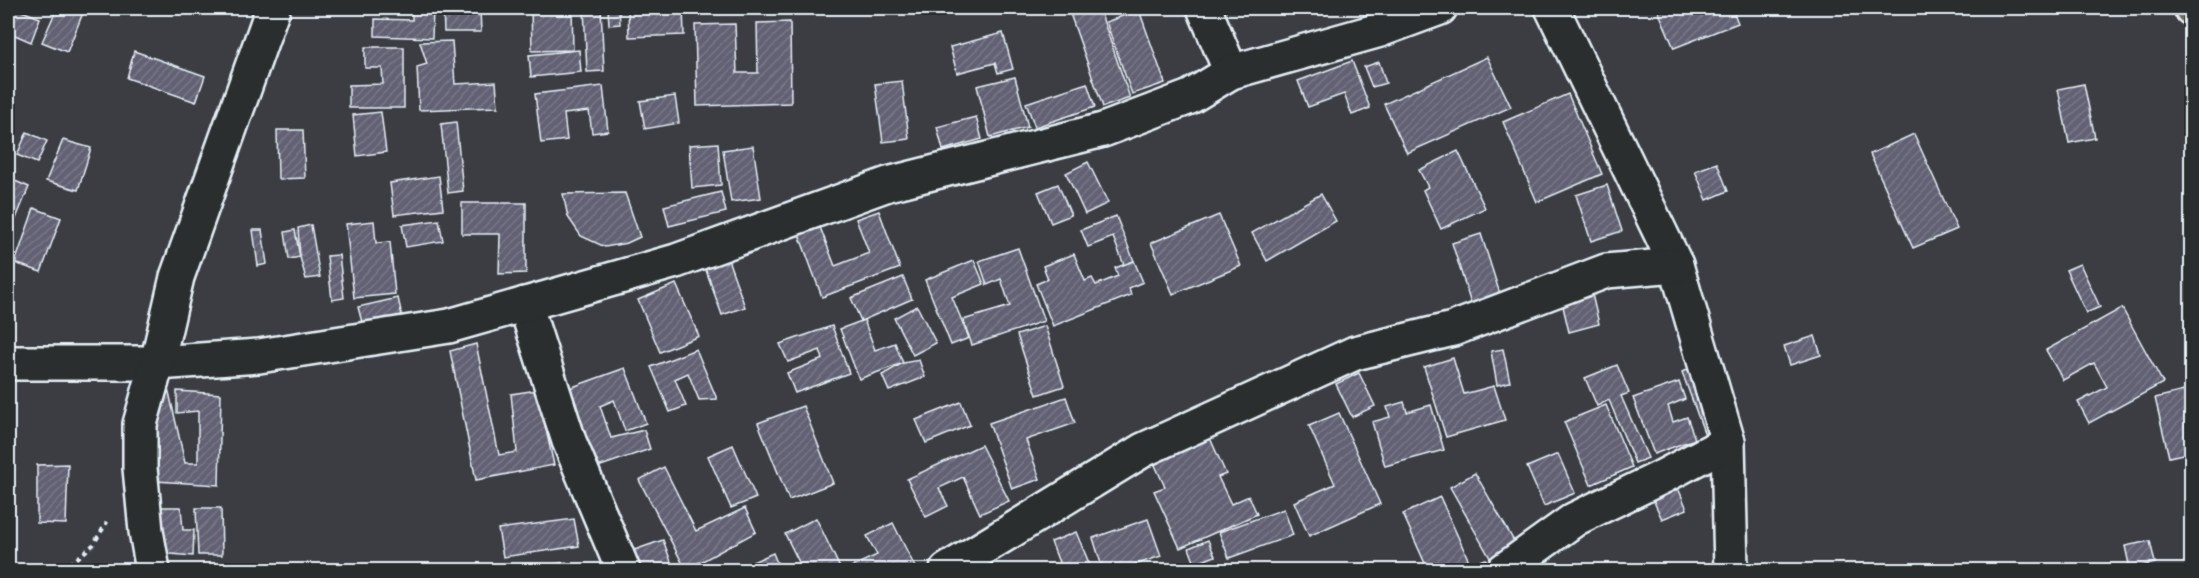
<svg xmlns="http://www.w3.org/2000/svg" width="2199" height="578" viewBox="0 0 2199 578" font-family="'Comic Neue',sans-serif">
  <defs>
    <pattern id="building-hatch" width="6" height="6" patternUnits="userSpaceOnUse" patternTransform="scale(1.5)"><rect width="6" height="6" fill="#626173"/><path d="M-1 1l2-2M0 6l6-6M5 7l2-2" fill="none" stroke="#787888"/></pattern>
  </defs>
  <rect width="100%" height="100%" fill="#3b3d43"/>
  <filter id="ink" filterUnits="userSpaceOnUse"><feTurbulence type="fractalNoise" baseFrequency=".0167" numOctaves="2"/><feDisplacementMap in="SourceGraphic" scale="12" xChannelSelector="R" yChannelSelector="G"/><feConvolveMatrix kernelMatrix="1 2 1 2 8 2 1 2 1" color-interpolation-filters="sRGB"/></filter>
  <g filter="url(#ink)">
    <!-- building -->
    <g fill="url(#building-hatch)" stroke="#e8f1f8" stroke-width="1.5">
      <path d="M8 8H14L40 18 31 42 8 32Z"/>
      <path d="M57 8H85L67 52 42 42Z"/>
      <path d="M412 8H433L432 38 375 36V19L412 20Z"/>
      <path d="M443 8 480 10 481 32H444Z"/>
      <path d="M531 8H572L573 50 532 51Z"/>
      <path d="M584 8H601L604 71 587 72Z"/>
      <path d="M608 8H619L620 24 609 25Z"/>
      <path d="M648 8H683L684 35 629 37 628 9Z"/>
      <path d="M1068 8H1099L1130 98 1103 107Z"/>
      <path d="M1657 8H1732L1738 23 1674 48Z"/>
      <path d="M1139 10 1165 83 1132 94 1106 22Z"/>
      <path d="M790 22 791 103 697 106 695 25 735 24 737 73H758L757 23Z"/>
      <path d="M1003 33 1013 69 998 73 995 63 957 73 950 47Z"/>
      <path d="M452 41 455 84 496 82 498 107 419 110 417 67 427 64 420 42Z"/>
      <path d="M365 47H404V108H349V85L383 84 382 68H365Z"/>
      <path d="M579 50 581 72 531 77 529 55Z"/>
      <path d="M134 51 205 76 196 102 127 78Z"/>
      <path d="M1487 57 1511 107 1407 153 1384 104Z"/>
      <path d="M1352 61 1370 108 1352 115 1344 94 1308 107 1298 81Z"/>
      <path d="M1379 62 1386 83 1372 87 1364 67Z"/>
      <path d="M1015 77 1028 127 990 137 977 86Z"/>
      <path d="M902 81 909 139 883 142 875 84Z"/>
      <path d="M1087 83 1095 107 1035 127 1026 103Z"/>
      <path d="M2084 84 2095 138 2069 143 2058 89Z"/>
      <path d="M603 86 608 131 592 133 589 111 564 114 567 140 541 143 535 94Z"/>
      <path d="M1568 94 1602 174 1537 202 1503 122Z"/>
      <path d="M675 96 679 123 645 129 640 101Z"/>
      <path d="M381 112 386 152 357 156 353 115Z"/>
      <path d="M976 117 982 139 943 150 937 127Z"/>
      <path d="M456 122 463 191 448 193 441 124Z"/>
      <path d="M277 130H303L305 178 278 179Z"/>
      <path d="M27 132 47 141 37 163 17 155Z"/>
      <path d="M1914 134 1957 229 1913 248 1870 154Z"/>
      <path d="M63 140 91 148 78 190 46 181Z"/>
      <path d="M718 143 721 185 692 188 689 145Z"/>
      <path d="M753 146 761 198 731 202 723 150Z"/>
      <path d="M1458 151 1485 208 1441 229 1423 190 1428 187 1419 170Z"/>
      <path d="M1088 162 1108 203 1085 214 1066 173Z"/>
      <path d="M1717 163 1728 191 1707 200 1695 171Z"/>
      <path d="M439 176 443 209 394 215 390 183Z"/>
      <path d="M8 178 29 187 8 238Z"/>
      <path d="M1058 184 1071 215 1051 223 1038 192Z"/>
      <path d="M1607 185 1622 231 1591 241 1576 195Z"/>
      <path d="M721 192 726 212 669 226 664 206Z"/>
      <path d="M625 193 640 237 627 243 605 247 581 236 568 217 563 194Z"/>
      <path d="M1321 194 1336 221 1267 261 1252 233Z"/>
      <path d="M462 203H526V273L499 274 500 234H462Z"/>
      <path d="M34 208 61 218 41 272 15 263Z"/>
      <path d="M879 211 900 268 822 297 797 229 818 222 835 266 869 253 856 219Z"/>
      <path d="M1219 215 1241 266 1173 294 1151 243Z"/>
      <path d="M1116 216 1134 261 1124 265 1113 237 1088 247 1081 230Z"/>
      <path d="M439 220 443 241 406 247 402 225Z"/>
      <path d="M374 221 376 243 390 242 395 294 354 298 346 224Z"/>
      <path d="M311 225 320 277 306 279 300 257 298 228Z"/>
      <path d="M253 230H262L267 264 258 266Z"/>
      <path d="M295 230 300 257 289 259 285 232Z"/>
      <path d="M1481 234 1500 294 1471 304 1452 243Z"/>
      <path d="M1018 248 1044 321 972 345 963 320 1010 306 1001 279 987 285 979 261Z"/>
      <path d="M725 251 745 307 722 315 702 259Z"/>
      <path d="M1074 254 1085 281 1092 278 1096 285 1118 276 1115 268 1134 261 1143 282 1129 288 1131 295 1053 326 1036 284 1048 279 1043 266Z"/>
      <path d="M339 255 344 298 332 300 327 256Z"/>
      <path d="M974 260 984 284 952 297 969 338 951 345 925 280Z"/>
      <path d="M2080 264 2100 307 2086 313 2066 270Z"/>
      <path d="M903 277 912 299 861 321 851 298Z"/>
      <path d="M676 284 699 336 660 352 638 300Z"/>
      <path d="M1591 290 1599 324 1569 332 1561 298Z"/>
      <path d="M398 298 403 320 364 330 358 307Z"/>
      <path d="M917 306 936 343 913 355 894 318Z"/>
      <path d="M2122 308 2163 383 2089 423 2078 402 2107 387 2094 363 2063 380 2046 350Z"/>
      <path d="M864 320 875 350 895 343 903 363 859 379 840 329Z"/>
      <path d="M832 326 849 373 795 393 787 373 823 359 820 350 788 362 780 344Z"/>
      <path d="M1045 326 1064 386 1037 395 1017 335Z"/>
      <path d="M1815 336 1821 355 1790 365 1784 346Z"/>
      <path d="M476 344 499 455 517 452 511 394 537 390 554 465 476 480 450 351Z"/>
      <path d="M696 349 717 399 699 400 688 373 675 379 686 406 670 412 651 367Z"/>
      <path d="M1503 349 1510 382 1497 385 1491 351Z"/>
      <path d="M1453 358 1464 394 1494 386 1505 420 1446 437 1424 367Z"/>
      <path d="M919 360 925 377 889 391 882 375 903 363Z"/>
      <path d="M1707 363 1731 426 1705 435 1682 372Z"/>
      <path d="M1617 365 1629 393 1621 396 1648 458 1635 463 1609 400 1597 406 1585 378Z"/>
      <path d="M625 368 646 423 625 431 614 400 600 406 611 438 644 430 650 449 592 469 564 390Z"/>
      <path d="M1359 373 1375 406 1352 417 1336 384Z"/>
      <path d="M1679 382 1685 399 1668 406 1673 422 1687 417 1695 439 1654 454 1633 398Z"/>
      <path d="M2192 389V452L2169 457 2155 398Z"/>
      <path d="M177 391 221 394 219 485 155 481 145 394 169 392 185 463H198V411L177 413Z"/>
      <path d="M1066 397 1075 423 1026 440 1040 479 1012 489 989 423Z"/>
      <path d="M961 402 970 425 926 443 916 420Z"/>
      <path d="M1404 402 1407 412 1431 405 1444 450 1385 466 1372 422 1390 417 1387 407Z"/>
      <path d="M1606 405 1632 467 1591 485 1564 422Z"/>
      <path d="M803 406 833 483 789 500 758 423Z"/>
      <path d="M1339 413 1380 504 1309 536 1294 502 1335 484 1309 426Z"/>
      <path d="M1210 438 1226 474 1218 477 1231 504 1249 496 1257 514 1180 548 1154 491 1165 487 1154 463Z"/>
      <path d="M733 445 756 498 731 508 708 456Z"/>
      <path d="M981 445 1009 501 980 514 963 477 939 488 948 506 926 517 907 479Z"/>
      <path d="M1558 454 1575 493 1544 506 1527 467Z"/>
      <path d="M68 464 66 524 37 523V465Z"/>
      <path d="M664 467 696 531 745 508 756 532 686 570 639 480Z"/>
      <path d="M1475 473 1519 550 1494 565 1450 487Z"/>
      <path d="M1675 481 1687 509 1662 519 1649 491Z"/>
      <path d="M1440 497 1473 570H1428L1403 514Z"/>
      <path d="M158 507H181L183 530H194L193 556 160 553Z"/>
      <path d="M196 508H221L222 555H198Z"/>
      <path d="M1284 509 1293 535 1229 558 1219 532Z"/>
      <path d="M816 518 841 570H803L785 534Z"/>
      <path d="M574 519 579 546 503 557 498 529Z"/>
      <path d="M1148 519 1161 556 1120 570H1103L1093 538Z"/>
      <path d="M893 523 915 567 908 570H845L877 555 867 536Z"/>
      <path d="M1076 532 1092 570H1062L1051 542Z"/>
      <path d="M663 540 674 570H629L623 554Z"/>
      <path d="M1208 540 1215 556 1195 564 1189 548Z"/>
      <path d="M2150 541 2155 563 2130 569 2125 546Z"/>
      <path d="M773 553 780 570H751L748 564Z"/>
      <path d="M1486 559 1491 570H1478L1475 563Z"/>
      <path d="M566 562 567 570H526L525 569Z"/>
      <path d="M262 567V570H233V569Z"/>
    </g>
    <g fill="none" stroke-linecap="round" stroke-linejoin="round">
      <defs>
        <g id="minor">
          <path d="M1204 8 1231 72"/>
          <path d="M1552 8 1676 265 1728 442 1731 570"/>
          <path d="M525 304 569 441 623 570"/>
          <path d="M8 363H157L259 356 449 326 676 261 888 184 1103 130 1190 97 1231 72 1380 30 1440 8"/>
          <path d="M153 570 146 531 140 468V424L157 363 177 277 273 8"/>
          <path d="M947 570 1143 450 1355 353 1453 329 1606 271 1676 265"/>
          <path d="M1504 570 1575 519 1662 477 1728 442"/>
        </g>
        <path id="highway" d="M2191 8H2192"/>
      </defs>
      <!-- minor casing -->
      <use href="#minor" stroke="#e8f1f8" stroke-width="38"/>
      <!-- highway casing -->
      <use href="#highway" stroke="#e8f1f8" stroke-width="38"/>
      <!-- path -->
      <path stroke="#e8f1f8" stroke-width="4" stroke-dasharray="4.5 4.5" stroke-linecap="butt" d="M63 570 93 545 107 522"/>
      <!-- minor -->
      <use href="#minor" stroke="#2a2d2e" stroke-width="33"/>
      <!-- highway -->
      <use href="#highway" stroke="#736b52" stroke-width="33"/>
    </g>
  </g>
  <!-- margin -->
  <rect width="2199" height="578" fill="none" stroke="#2a2d2e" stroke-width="30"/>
  <rect x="15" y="15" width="2169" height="548" fill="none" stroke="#e8f1f8" stroke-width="2" filter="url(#ink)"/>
</svg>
